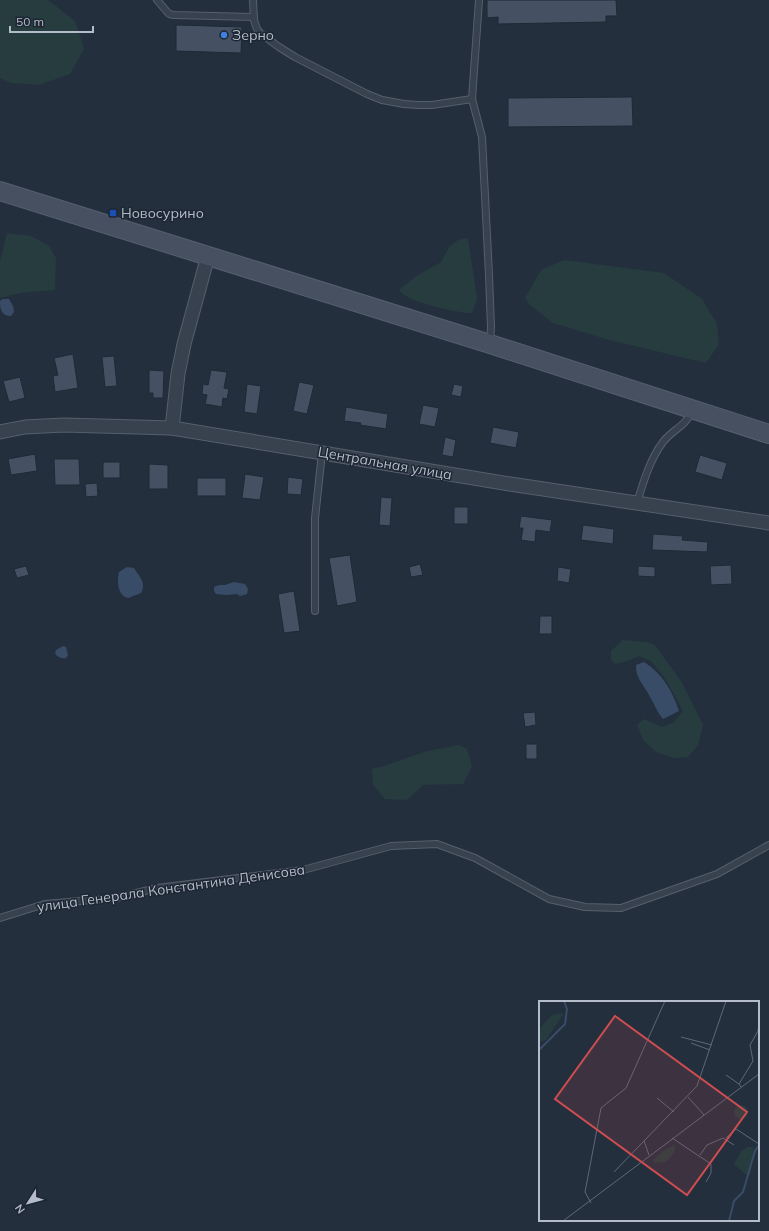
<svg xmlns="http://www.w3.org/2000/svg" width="769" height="1231" viewBox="0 0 769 1231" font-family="Mulish,sans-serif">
  <rect width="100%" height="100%" fill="#242f3e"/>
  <!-- green -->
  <g fill="#263c3f">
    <path d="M0 0H48L75 21 84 49 70 74 39 85 11 83 0 78Z"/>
    <path d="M7 233 31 236 49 246 56 258 55 290 20 293 0 298V261Z"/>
    <path d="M468 238 477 299 472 313C461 314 415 303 406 296 403 295 401 292 399 290L415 277 441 262 449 247 458 240Z"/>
    <path d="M564 260 664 273 702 299 717 324 719 344 706 363 609 340 553 323 530 305 525 298 541 270Z"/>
    <path d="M623 640 646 642 654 644 681 681 703 725 698 745 688 757 674 758 656 752 644 741 637 725 644 719 662 727 674 722 683 711 665 678 651 661 639 656 628 661 615 664 611 660V651Z"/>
    <path d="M459 745 467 749 472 766 463 784 423 785 407 800 385 799 373 785 372 769 384 766 427 751Z"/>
  </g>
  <!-- water -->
  <g fill="#394c67">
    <path d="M3 299H9L13 306 14 312 11 316C2 316 0 310 0 301Z"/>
    <path d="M127 567 134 568C139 576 147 583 141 593L128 598C117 595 117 581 119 572Z"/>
    <path d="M234 582 245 584 248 589 247 594 240 596 237 594 227 595 216 594 214 591V587L219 585H225Z"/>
    <path d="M63 646 66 647 68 655 66 658C61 659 57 657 55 653L56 650Z"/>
    <path d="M644 662C662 673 673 692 679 711L663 719C657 712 655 705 650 697 645 686 635 678 636 665Z"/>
  </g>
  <!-- building -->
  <g fill="#455162" stroke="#1f2835">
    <path d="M487 0H616L617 16H606V22L498 24V17L487 18Z"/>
    <path d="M176 25 242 27 241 53 176 51Z"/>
    <path d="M632 97 633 126 508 127V98Z"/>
    <path d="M73 354 78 388 55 392 53 376 58 375 54 358Z"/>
    <path d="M114 356 117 386 105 387 102 357Z"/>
    <path d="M149 370 164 371 163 398H153V393H149Z"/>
    <path d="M211 370 227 372 224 388 229 389 227 399 223 398 222 407 205 404 207 395 202 394 203 384 208 385Z"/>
    <path d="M20 377 25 398 9 402 3 381Z"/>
    <path d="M299 382 314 385 307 414 293 411Z"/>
    <path d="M247 384 261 386 257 414 244 412Z"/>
    <path d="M454 384 463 386 461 397 451 395Z"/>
    <path d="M423 405 439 408 435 427 419 424Z"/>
    <path d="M346 407 388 414 386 429 360 425 361 423 344 421Z"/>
    <path d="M493 427 519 432 516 448 490 443Z"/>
    <path d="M445 437 456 440 453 457 442 455Z"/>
    <path d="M35 454 37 471 11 475 8 459Z"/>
    <path d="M700 455 727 463 722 480 695 472Z"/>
    <path d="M54 459H79L80 485H55Z"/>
    <rect x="103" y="462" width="17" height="16"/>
    <path d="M149 464 168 465V489H149Z"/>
    <path d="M245 474 264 477 260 500 242 498Z"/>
    <path d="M288 477 303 479 301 495 287 494Z"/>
    <rect x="197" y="478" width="29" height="18"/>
    <path d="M97 483 98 496 86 497 85 484Z"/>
    <path d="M381 497 392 498 390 526 379 525Z"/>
    <rect x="454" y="507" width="14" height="17"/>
    <path d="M521 516 552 520 550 532 536 530 535 542 521 540 523 528H519Z"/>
    <path d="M583 525 614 529 613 544 581 540Z"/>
    <path d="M653 534 683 536 682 540 708 542 707 552 652 550Z"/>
    <path d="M350 555 357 602 337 606 329 558Z"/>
    <path d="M420 564 423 575 411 577 409 567Z"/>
    <path d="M731 565 732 584 711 585 710 566Z"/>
    <path d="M26 566 29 575 17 578 14 569Z"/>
    <path d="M638 566 655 567V577L638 576Z"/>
    <path d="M558 567 571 569 569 583 557 581Z"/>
    <path d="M294 591 300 631 284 633 278 594Z"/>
    <path d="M540 616H552V634H539Z"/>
    <path d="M535 712 536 725 525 727 523 713Z"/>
    <rect x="526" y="744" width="11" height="15"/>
  </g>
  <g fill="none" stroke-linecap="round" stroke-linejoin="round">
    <defs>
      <g id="lane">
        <path d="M157 0 169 14 174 15 254 17"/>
        <path d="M253 0 254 20 257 29 260 33 279 47 295 57 367 94 382 100 404 104 418 105H432L472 99"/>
        <path d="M479 0 472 99 482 137 489 275 491 327 490 343"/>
        <path d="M637 503C643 483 650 459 663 442 672 430 686 426 692 411"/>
        <path d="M315 611V518L322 453"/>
        <path d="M0 918 45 904 116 898 157 888 303 870 391 846 437 844 475 858 549 899 585 907 621 908 717 874 769 845"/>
      </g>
      <g id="street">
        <path d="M172 428 178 374 184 344 208 256"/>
        <path d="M0 432 25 427 64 425 172 428 510 484 769 523"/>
      </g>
      <path id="secondary" d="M0 191 490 344 769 434"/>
    </defs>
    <!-- lane casing -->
    <use href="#lane" stroke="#565f6c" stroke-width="8"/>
    <!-- street casing -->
    <use href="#street" stroke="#565f6c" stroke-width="15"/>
    <!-- secondary casing -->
    <use href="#secondary" stroke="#565f6c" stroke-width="20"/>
    <!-- lane -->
    <use href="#lane" stroke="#38414e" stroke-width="6"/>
    <!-- street -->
    <use href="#street" stroke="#38414e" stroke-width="13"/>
    <!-- secondary -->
    <use href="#secondary" stroke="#465061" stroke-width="18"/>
  </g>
  <!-- markers -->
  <circle fill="#3f7fe0" stroke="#1d2633" stroke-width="1.5" cx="224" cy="35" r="4"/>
  <rect fill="#1a4fb4" stroke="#1d2633" stroke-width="1.5" x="109" y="209" width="8" height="8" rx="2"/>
  <g text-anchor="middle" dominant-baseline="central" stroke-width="3" stroke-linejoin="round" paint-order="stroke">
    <!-- poi labels -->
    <g font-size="14" fill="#b4bcc9" stroke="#1d2633" text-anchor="start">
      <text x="232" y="35">Зерно</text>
      <text x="121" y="213">Новосурино</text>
    </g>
    <!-- street labels -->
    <g font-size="14" fill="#b4bcc9" stroke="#1d2633">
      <text transform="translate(385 463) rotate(10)">Центральная улица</text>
      <text transform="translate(171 888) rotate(-8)">улица Генерала Константина Денисова</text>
    </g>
  </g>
  <!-- overview -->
  <g transform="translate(539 1001)">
    <rect width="220" height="220" fill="#242f3e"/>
    <path d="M25 12 7 39 0 41V29L7 20 13 14ZM195 111a7 7 0 1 1 14 0a7 7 0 1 1-14 0ZM135 144 136 151 127 161 115 162 114 159 124 150ZM209 146H215L211 174 206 173 195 163 202 150Z" fill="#263c3f"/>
    <path fill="none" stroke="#394c67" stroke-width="2" d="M0 49 26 23 28 8 25 0M190 220 195 200 204 191 216 150 220 144"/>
    <path fill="none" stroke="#5e6776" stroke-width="1" d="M142 36 173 44M152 42 171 49M187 74 200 83M202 86 200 83 214 60 211 44 219 30 220 22M149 96 165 114M118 97 135 111M133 137 172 163V172L167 181M187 137 197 128 220 143M105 140 110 154M161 154 168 144 184 137 195 144M75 171 158 85 187 0M52 202 46 191 62 107 87 87 126 0M24 220 220 73"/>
    <path fill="#ce4d50" fill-opacity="0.15" stroke="#ce4d50" stroke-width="2" d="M76 15 208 111 148 194 16 98Z"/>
    <rect width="220" height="220" fill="none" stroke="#b4bcc9" stroke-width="2"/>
  </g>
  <!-- north arrow -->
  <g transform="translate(28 1203) rotate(234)" stroke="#1d2633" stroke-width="3" paint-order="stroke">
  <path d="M0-3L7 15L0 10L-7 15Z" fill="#b4bcc9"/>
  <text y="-6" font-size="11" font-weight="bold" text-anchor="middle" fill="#b4bcc9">N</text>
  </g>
  <!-- scale -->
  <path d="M10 26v6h83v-6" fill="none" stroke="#b4bcc9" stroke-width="2"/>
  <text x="16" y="26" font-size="12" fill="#b4bcc9" stroke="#1d2633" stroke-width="3" paint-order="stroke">50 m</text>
</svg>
